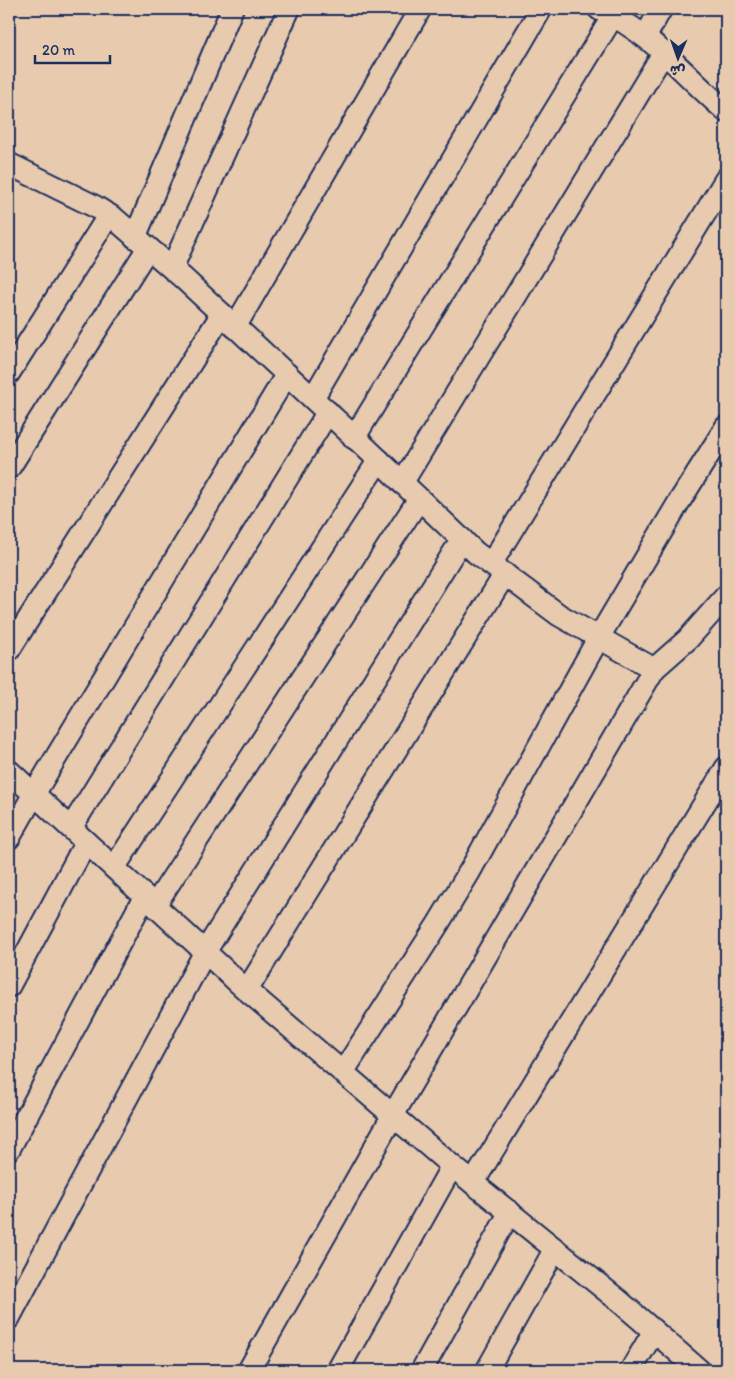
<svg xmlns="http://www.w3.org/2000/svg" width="735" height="1379" viewBox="0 0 735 1379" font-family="Itim,'Playpen Sans Arabic',sans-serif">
  <rect width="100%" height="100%" fill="#e8caaf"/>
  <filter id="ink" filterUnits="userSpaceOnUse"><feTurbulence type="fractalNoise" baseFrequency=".02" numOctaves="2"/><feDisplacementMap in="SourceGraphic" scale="10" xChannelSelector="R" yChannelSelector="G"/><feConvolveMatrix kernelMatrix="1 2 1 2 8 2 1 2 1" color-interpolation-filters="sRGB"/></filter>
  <g filter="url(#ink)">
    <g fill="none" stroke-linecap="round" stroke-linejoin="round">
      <defs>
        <g id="street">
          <path d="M599 9C650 31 685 76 726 111"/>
          <path d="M645 37 661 9"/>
          <path d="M9 164 94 206 115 219 183 278 364 446 476 553 559 615 654 669"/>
          <path d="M135 237 232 9"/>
          <path d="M172 268 289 9"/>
          <path d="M235 327 420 9"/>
          <path d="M9 373 109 215"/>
          <path d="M313 398 541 9"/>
          <path d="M354 438 613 16"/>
          <path d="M9 468 148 248"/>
          <path d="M402 483 664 52"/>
          <path d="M491 564 726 179"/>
          <path d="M9 650 222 314"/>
          <path d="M9 771 242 986 452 1166 618 1300 699 1370"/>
          <path d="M71 828 328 412"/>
          <path d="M9 838 34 794 287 374"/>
          <path d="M114 868 379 460"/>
          <path d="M155 905 419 499"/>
          <path d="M9 986 86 842"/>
          <path d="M247 990 505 574"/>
          <path d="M343 1072 438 924 470 871 599 637 679 502 726 427"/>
          <path d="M9 1149 145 896"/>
          <path d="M473 1183 726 768"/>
          <path d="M9 1318 205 952 462 539"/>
          <path d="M249 1370 393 1115 654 669 688 639 726 596"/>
          <path d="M338 1370 452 1166"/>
          <path d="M422 1370 510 1212"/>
          <path d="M487 1370 555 1249"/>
          <path d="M631 1370 654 1331"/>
        </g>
      </defs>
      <!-- street casing -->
      <use href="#street" stroke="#1b2f5e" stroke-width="25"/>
      <!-- street -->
      <use href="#street" stroke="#e8caaf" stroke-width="21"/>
    </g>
  </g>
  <!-- margin -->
  <rect width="735" height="1379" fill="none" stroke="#e8caaf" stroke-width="30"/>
  <rect x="15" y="15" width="705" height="1349" fill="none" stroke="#1b2f5e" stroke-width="2" filter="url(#ink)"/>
  <!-- north arrow -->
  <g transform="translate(678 58) rotate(182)" stroke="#e8caaf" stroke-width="4" paint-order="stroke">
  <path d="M0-4L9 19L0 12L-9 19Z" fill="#1b2f5e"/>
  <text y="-8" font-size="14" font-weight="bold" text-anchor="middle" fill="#1b2f5e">ش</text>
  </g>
  <!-- scale -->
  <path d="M35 55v8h75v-8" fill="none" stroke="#1b2f5e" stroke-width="2.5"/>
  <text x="42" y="55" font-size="15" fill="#1b2f5e" stroke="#e8caaf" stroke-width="4" paint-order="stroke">20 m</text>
</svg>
